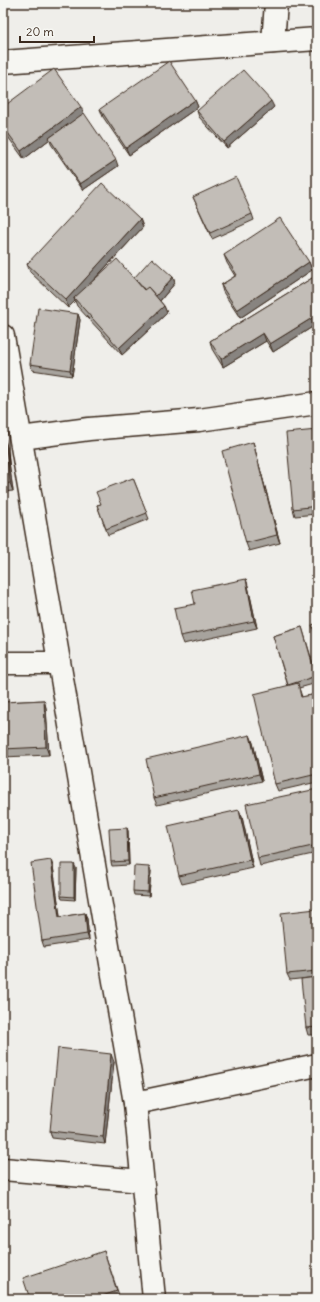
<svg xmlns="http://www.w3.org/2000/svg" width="320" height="1302" viewBox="0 0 320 1302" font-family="Delius,sans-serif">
  <rect width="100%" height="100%" fill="#efeeea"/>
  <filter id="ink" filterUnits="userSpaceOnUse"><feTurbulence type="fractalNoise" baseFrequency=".025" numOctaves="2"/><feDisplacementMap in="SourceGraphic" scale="8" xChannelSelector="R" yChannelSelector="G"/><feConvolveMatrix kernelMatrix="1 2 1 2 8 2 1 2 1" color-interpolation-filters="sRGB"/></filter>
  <g filter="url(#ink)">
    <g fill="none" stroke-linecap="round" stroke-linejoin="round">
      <defs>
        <g id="minor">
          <path d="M273 42 276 3"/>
          <path d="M3 62 317 39"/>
          <path d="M3 336 135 1103 154 1299"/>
          <path d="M21 438 89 429 199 420 317 403"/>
          <path d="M3 663H58"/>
          <path d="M135 1103 317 1065"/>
          <path d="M3 1169 142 1181"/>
        </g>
      </defs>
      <!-- minor casing -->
      <use href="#minor" stroke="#3b2a1e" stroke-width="25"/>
      <!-- minor -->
      <use href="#minor" stroke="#f6f6f2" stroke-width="22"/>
    </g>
    <!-- wall -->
    <g fill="#a7a39d" stroke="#3b2a1e">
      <path d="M195 100 198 107 129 155 103 117 100 109Z"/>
      <path d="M3 107 83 114 118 166 83 190 51 144 50 139 24 159 3 130Z"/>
      <path d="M274 107 227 148 199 117 197 111Z"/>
      <path d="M193 197 252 214 254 220 212 239Z"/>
      <path d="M140 219 143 227 96 278H134L173 277 175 283 160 301 164 306 167 313 122 355 77 306 75 301 68 308 30 272 27 264Z"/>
      <path d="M224 255 309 262 312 270 240 318 223 292 221 285 235 276 227 263Z"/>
      <path d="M317 275V324L273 352 266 341 223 367 212 349 210 341Z"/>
      <path d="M78 314 80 320 72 376 32 370 30 364Z"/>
      <path d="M317 430V514L295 516 293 509Z"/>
      <path d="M3 439 7 447 13 491 3 492Z"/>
      <path d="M253 442 255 450 280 543 249 551 246 543Z"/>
      <path d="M133 478 149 519 108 535 97 505 101 504Z"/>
      <path d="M246 579 248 586 257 628 183 644 180 636 195 604Z"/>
      <path d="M302 627 317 677V683L299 688 302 697 317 694V782L278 791 275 784 288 686 273 636Z"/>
      <path d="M44 700 46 708 49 755 3 757V702Z"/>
      <path d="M250 735 253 743 262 781 157 805 154 798Z"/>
      <path d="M317 789V853L260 866 258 858Z"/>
      <path d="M239 810 242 817 253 868 182 884 179 876Z"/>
      <path d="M127 828 128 831 129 865 112 866 111 862Z"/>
      <path d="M53 866 60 917 85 913 87 919 89 940 44 947 42 941Z"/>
      <path d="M76 868 75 900 62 899 61 896Z"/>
      <path d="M151 871 149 896 134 895 133 891Z"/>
      <path d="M316 909 317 911V977L290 980 287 974Z"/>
      <path d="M317 977V1035H308L306 1028Z"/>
      <path d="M114 1062 105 1144 52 1138 50 1131Z"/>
      <path d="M104 1251 120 1298 118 1299H30Z"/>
    </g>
    <!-- shaded-wall -->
    <g fill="#888480" stroke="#3b2a1e">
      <path d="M195 100 198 107 129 155 126 148Z"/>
      <path d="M271 101 274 107 227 148 224 142Z"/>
      <path d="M81 107 84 114 49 138 50 139 24 159 21 151Z"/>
      <path d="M116 160 118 166 83 190 80 184Z"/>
      <path d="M140 219 143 227 75 300 74 298 75 301 68 308 66 300Z"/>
      <path d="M309 262 312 270 240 318 237 310Z"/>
      <path d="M173 277 175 283 158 303 155 297Z"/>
      <path d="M164 306 167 313 122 355 119 348Z"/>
      <path d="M78 314 80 320 72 376 70 370Z"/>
      <path d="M317 315V324L273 352 270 344Z"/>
      <path d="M263 333 266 341 223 367 221 359Z"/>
      <path d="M5 439 7 447 13 491 10 483Z"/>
      <path d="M253 442 255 450 280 543 277 535Z"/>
      <path d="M246 579 248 586 257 628 254 621Z"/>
      <path d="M44 700 46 708 49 755 46 747Z"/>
      <path d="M250 735 253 743 262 781 259 774Z"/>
      <path d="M239 810 242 817 253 868 250 860Z"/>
      <path d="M127 828 128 831 129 865 128 861Z"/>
      <path d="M51 860 53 866 61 923 59 917Z"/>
      <path d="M74 864 76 868 75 900 74 897Z"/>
      <path d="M149 867 151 871 149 896 148 892Z"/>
      <path d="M85 913 87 919 89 940 87 934Z"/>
      <path d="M111 1054 114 1062 105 1144 103 1137Z"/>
    </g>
    <!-- building -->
    <g fill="#c2bdb7" stroke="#3b2a1e">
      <path d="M169 61 195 100 126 148 100 109Z"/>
      <path d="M54 69 81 107 21 151 3 126V107Z"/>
      <path d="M243 70 271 101 224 142 197 111Z"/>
      <path d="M84 113 116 160 80 184 49 138Z"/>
      <path d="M236 177 252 214 210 233 193 197Z"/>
      <path d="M102 183 140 219 66 300 27 264Z"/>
      <path d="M280 218 309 262 237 310 221 285 237 275 224 255Z"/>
      <path d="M152 258 173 277 156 296 148 287 145 290 134 278Z"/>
      <path d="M117 259 144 290 148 287 164 306 119 348 74 298Z"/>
      <path d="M317 275V315L270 344 263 333 221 359 210 341Z"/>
      <path d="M38 308 78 314 70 370 30 364Z"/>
      <path d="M317 430V506L293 509 286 433Z"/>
      <path d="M3 439H5L10 483 3 484Z"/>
      <path d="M253 442 277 535 246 543 222 451Z"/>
      <path d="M133 478 147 513 106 529 97 505 101 504 96 492Z"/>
      <path d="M246 579 254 621 180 636 174 608 195 604 192 590Z"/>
      <path d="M317 623V639L312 625Z"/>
      <path d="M302 627 316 676 288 685 273 636Z"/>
      <path d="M298 683 301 697 317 694V742L315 743 317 753V774L275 784 254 694Z"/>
      <path d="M44 700 46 747 3 749V702Z"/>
      <path d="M250 735 259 774 154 798 146 759Z"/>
      <path d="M317 789V845L258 858 246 804Z"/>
      <path d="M239 810 250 860 179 876 168 826Z"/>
      <path d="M127 828 128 861 111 862 109 829Z"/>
      <path d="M51 860 59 917 85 913 87 934 42 941 31 863Z"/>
      <path d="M61 864H74V897L61 896Z"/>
      <path d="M134 866 149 867 148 892 133 891Z"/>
      <path d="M316 909 317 916V971L287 974 281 913Z"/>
      <path d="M317 977V1027L306 1028 301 979Z"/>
      <path d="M58 1048 111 1054 103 1137 50 1131Z"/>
      <path d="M104 1251 117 1291 93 1299H30L23 1278Z"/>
    </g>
  </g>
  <!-- margin -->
  <rect width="320" height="1302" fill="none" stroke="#f6f6f2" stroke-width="16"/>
  <rect x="8" y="8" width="304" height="1286" fill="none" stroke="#3b2a1e" stroke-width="1.5" filter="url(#ink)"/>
  <!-- scale -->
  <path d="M20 36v6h74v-6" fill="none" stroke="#3b2a1e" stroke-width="2"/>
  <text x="26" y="36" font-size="12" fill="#3b2a1e" stroke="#f6f6f2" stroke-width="3" paint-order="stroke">20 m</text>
</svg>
